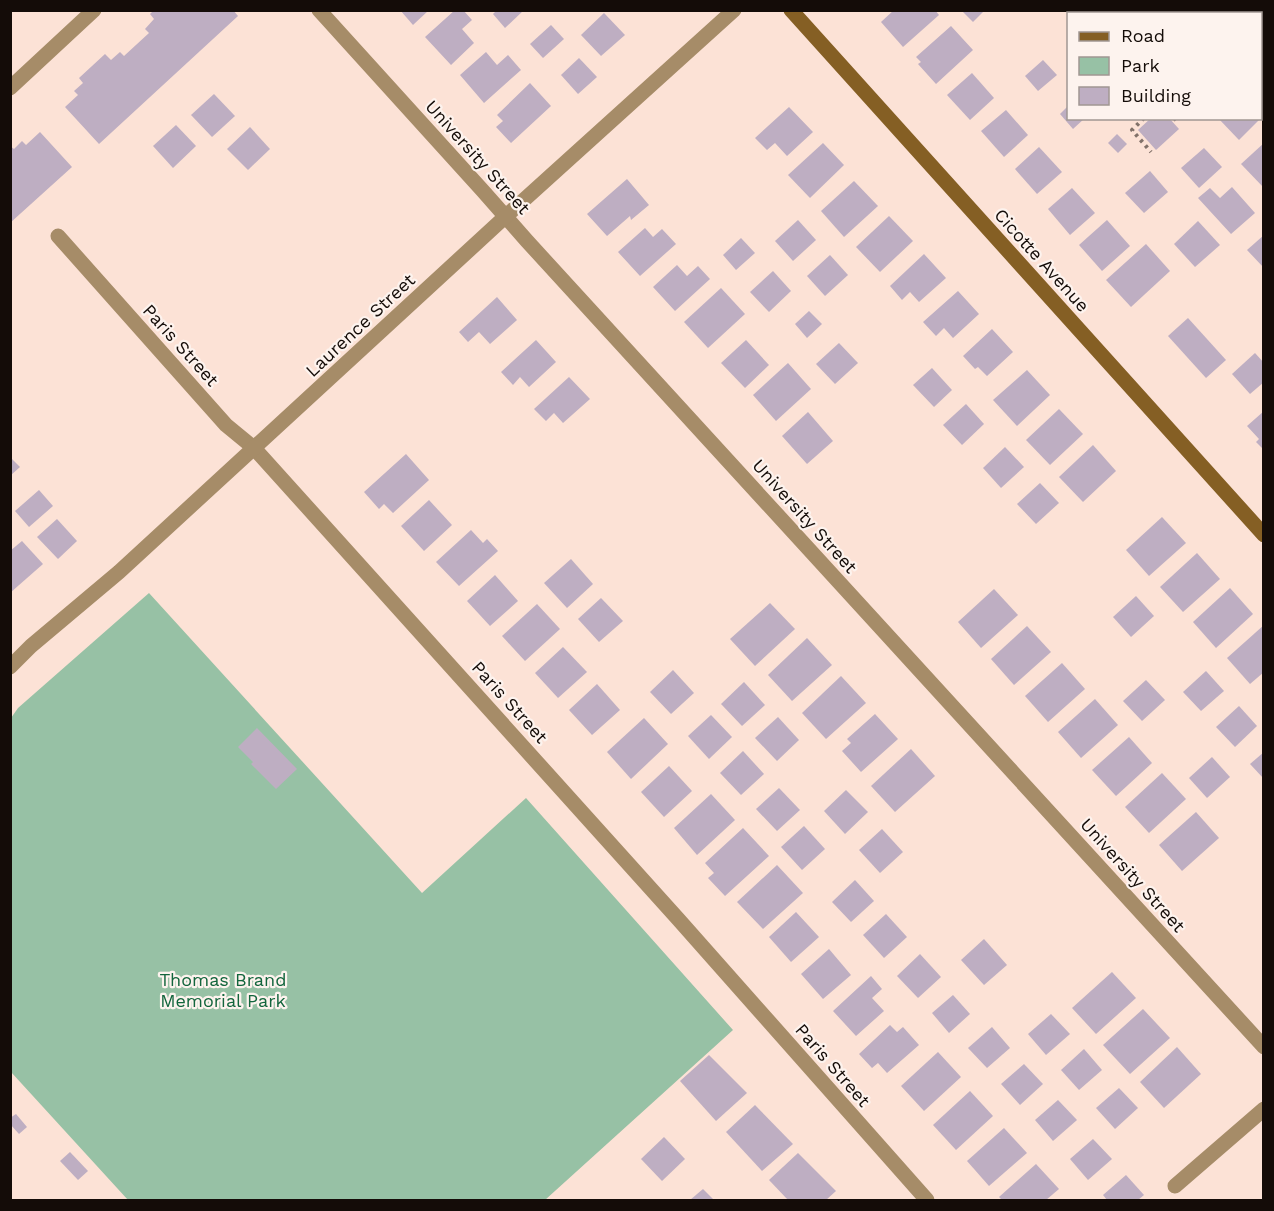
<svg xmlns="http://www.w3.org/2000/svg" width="1274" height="1211" viewBox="0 0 1274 1211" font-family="'Work Sans',sans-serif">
  <rect width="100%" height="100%" fill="#fce2d6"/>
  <!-- green -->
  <path fill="#97c1a5" d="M149 593 422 893 526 798 733 1030 545 1200H128L11 1072V718L18 708Z"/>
  <!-- building -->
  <g fill="#beaec2">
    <path d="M154 10H233L238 16 99 144 65 107 78 95 74 91 83 83 79 78 105 54 111 60 120 52 124 56 149 33 145 29 154 19 150 14Z"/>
    <path d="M400 10H429L413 25Z"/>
    <path d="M455 10H463L472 20 462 29 474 43 451 65 425 37Z"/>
    <path d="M497 10H524L505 28 493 14Z"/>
    <path d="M894 10H935L939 15 903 47 881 22Z"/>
    <path d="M961 10H985L973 22Z"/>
    <path d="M604 13 625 35 601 56 581 35Z"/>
    <path d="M551 25 564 39 543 58 530 44Z"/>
    <path d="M951 26 973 50 936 84 918 64 921 62 916 57Z"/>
    <path d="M486 52 497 65 508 55 521 70 484 103 460 75Z"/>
    <path d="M579 58 597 77 578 94 561 75Z"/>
    <path d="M1043 60 1057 75 1038 91 1025 76Z"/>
    <path d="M972 73 994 98 970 120 947 95Z"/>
    <path d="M530 83 551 106 511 143 496 127 503 121 497 115Z"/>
    <path d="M214 94 235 116 212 137 191 115Z"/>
    <path d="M1068 106V118H1085L1073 129 1060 114Z"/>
    <path d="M789 107 813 132 787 156 775 143 767 150 755 138Z"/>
    <path d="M1006 110 1028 135 1004 157 981 131Z"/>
    <path d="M1151 118H1169L1179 129 1156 150 1138 130Z"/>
    <path d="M1218 118H1261L1239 140Z"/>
    <path d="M176 125 196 146 173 168 153 146Z"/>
    <path d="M250 127 270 149 248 170 227 149Z"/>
    <path d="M40 132 72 167 10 223V146L14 149 22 141 26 145Z"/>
    <path d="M1117 134 1127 144 1118 153 1108 143Z"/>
    <path d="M823 143 844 165 810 198 788 175Z"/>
    <path d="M1264 143V188L1241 164Z"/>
    <path d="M1039 147 1062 172 1037 194 1015 169Z"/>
    <path d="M1204 148 1222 167 1199 188 1181 168Z"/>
    <path d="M1150 171 1168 192 1144 213 1125 193Z"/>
    <path d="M627 179 649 205 631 220 630 216 607 236 587 214Z"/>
    <path d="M854 181 878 206 844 237 821 211Z"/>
    <path d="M1232 187 1255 213 1231 234 1198 198 1210 188 1220 198Z"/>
    <path d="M1072 188 1095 213 1070 235 1048 209Z"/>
    <path d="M889 216 913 241 880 272 856 247Z"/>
    <path d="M798 220 816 240 793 261 775 241Z"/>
    <path d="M1107 220 1130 246 1102 271 1079 245Z"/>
    <path d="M1198 221 1220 245 1195 267 1174 244Z"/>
    <path d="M645 228 653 237 662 229 676 244 640 276 618 252Z"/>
    <path d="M1264 235V268L1247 250Z"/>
    <path d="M741 238 755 253 736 270 723 255Z"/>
    <path d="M1146 244 1170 271 1131 307 1106 280Z"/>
    <path d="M924 254 946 278 919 302 910 292 902 300 890 286Z"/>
    <path d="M830 255 848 275 825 296 807 276Z"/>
    <path d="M677 265 687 276 698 266 710 279 675 311 653 287Z"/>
    <path d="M773 271 791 291 769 312 750 292Z"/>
    <path d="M721 288 745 314 708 348 684 322Z"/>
    <path d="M958 291 979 314 953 338 944 328 936 336 923 322Z"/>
    <path d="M497 297 517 320 490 344 479 332 468 342 459 332Z"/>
    <path d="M809 311 822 324 807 338 795 324Z"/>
    <path d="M1188 318 1226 360 1206 378 1168 336Z"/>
    <path d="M992 329 1013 352 987 376 978 367 975 369 963 356Z"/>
    <path d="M536 340 556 362 529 387 520 377 513 385 501 372Z"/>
    <path d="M746 340 769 365 745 388 721 363Z"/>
    <path d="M839 343 858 363 835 384 816 364Z"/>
    <path d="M1255 353 1264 363V382L1250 394 1232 374Z"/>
    <path d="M788 363 811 389 776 421 753 395Z"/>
    <path d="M932 368 952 390 934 407 913 385Z"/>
    <path d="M1027 370 1050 395 1017 426 993 400Z"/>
    <path d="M569 377 590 399 563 423 554 413 546 421 534 409Z"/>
    <path d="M966 404 984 424 962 445 943 425Z"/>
    <path d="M1059 409 1083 434 1050 465 1026 440Z"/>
    <path d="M1264 411V450L1256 442 1259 439 1247 426Z"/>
    <path d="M808 412 833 441 807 464 782 436Z"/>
    <path d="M1093 445 1116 471 1083 502 1059 477Z"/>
    <path d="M1005 447 1024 467 1001 488 983 468Z"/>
    <path d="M406 454 429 480 393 513 384 504 379 509 364 492Z"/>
    <path d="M10 457 20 467 10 476Z"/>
    <path d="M1040 483 1059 503 1036 524 1017 504Z"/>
    <path d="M39 490 53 506 29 527 15 511Z"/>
    <path d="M429 500 452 525 424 551 401 526Z"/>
    <path d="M1162 517 1186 543 1149 576 1126 550Z"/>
    <path d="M57 519 77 541 58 559 37 537Z"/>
    <path d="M471 530 483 543 487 539 498 551 459 586 436 562Z"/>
    <path d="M22 541 43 564 10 593V551Z"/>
    <path d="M1197 553 1220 579 1183 612 1160 587Z"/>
    <path d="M571 559 593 584 567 608 544 583Z"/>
    <path d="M495 575 518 601 490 626 467 601Z"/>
    <path d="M1230 588 1253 614 1216 648 1193 622Z"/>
    <path d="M994 589 1018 615 981 648 958 622Z"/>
    <path d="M1136 596 1154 616 1131 637 1113 617Z"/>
    <path d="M601 598 623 621 599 642 578 619Z"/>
    <path d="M770 603 795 629 755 666 730 639Z"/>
    <path d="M537 604 560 629 525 661 502 636Z"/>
    <path d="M1264 625V672L1250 684 1227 658Z"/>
    <path d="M1027 626 1051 652 1014 685 991 659Z"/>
    <path d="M807 638 832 665 792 701 768 675Z"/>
    <path d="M563 647 587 672 558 698 535 673Z"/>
    <path d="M1062 663 1085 689 1048 722 1025 696Z"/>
    <path d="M673 670 694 693 671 714 650 692Z"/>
    <path d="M1206 671 1224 691 1201 711 1183 692Z"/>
    <path d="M841 676 866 703 826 739 802 713Z"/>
    <path d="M1146 680 1165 700 1142 721 1123 701Z"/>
    <path d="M744 682 765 705 742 726 721 704Z"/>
    <path d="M597 684 620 710 592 735 569 710Z"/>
    <path d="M1095 699 1118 725 1081 758 1058 732Z"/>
    <path d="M1239 706 1257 726 1235 747 1216 727Z"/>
    <path d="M875 714 898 739 861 772 842 751 851 743 847 739Z"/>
    <path d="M711 715 732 737 709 759 688 736Z"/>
    <path d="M778 717 799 740 777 761 755 738Z"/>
    <path d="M644 718 668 744 631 779 607 752Z"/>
    <path d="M257 728 297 769 276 789 251 764 253 762 238 747Z"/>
    <path d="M1129 737 1152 763 1116 796 1092 770Z"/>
    <path d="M911 749 935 776 895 812 871 786Z"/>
    <path d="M743 751 764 774 741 795 720 773Z"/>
    <path d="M1264 752V779L1250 764Z"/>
    <path d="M1212 757 1230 777 1207 798 1189 778Z"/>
    <path d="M669 766 692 791 664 817 641 792Z"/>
    <path d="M1162 773 1186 799 1149 833 1125 807Z"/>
    <path d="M779 788 800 810 777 831 756 809Z"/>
    <path d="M846 790 868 812 845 834 824 811Z"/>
    <path d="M711 794 735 820 697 855 674 828Z"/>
    <path d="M1196 812 1219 838 1182 871 1159 845Z"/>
    <path d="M804 826 825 849 802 870 781 847Z"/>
    <path d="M743 828 769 856 725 896 708 878 714 873 705 863Z"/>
    <path d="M882 829 903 852 880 873 859 850Z"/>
    <path d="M777 865 803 893 763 929 737 902Z"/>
    <path d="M855 880 874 901 851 922 832 902Z"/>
    <path d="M796 912 819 937 791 962 769 937Z"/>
    <path d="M886 914 907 937 884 958 863 935Z"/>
    <path d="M984 939 1007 965 984 985 961 960Z"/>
    <path d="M829 949 851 975 823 999 801 974Z"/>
    <path d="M920 954 941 977 918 998 897 976Z"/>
    <path d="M1112 972 1136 998 1096 1034 1072 1008Z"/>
    <path d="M871 976 882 989 872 998 884 1011 856 1036 833 1011Z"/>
    <path d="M953 995 970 1014 949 1033 932 1013Z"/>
    <path d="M1143 1009 1170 1038 1130 1074 1103 1045Z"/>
    <path d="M1051 1014 1070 1034 1046 1055 1028 1034Z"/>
    <path d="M890 1025 897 1032 903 1027 919 1045 887 1073 878 1063 872 1068 859 1054Z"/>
    <path d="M992 1027 1010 1048 987 1068 968 1048Z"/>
    <path d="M1177 1047 1201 1074 1164 1108 1140 1082Z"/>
    <path d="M1084 1049 1102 1070 1079 1090 1061 1070Z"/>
    <path d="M938 1052 961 1077 924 1111 901 1086Z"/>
    <path d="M709 1055 747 1093 716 1121 680 1081Z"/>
    <path d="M1024 1064 1043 1084 1020 1105 1001 1084Z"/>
    <path d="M1119 1088 1138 1108 1115 1129 1096 1108Z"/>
    <path d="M970 1091 993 1116 956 1150 933 1125Z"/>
    <path d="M1058 1100 1077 1120 1053 1141 1035 1120Z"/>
    <path d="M755 1105 793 1144 762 1171 726 1132Z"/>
    <path d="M16 1114 27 1127 19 1134 10 1124V1118Z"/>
    <path d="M1004 1128 1027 1153 989 1186 967 1161Z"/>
    <path d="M664 1137 685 1159 662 1181 641 1159Z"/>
    <path d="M1093 1139 1112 1159 1088 1180 1070 1159Z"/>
    <path d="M70 1152 88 1171 78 1180 60 1161Z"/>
    <path d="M798 1153 836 1191 826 1200H788L769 1180Z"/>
    <path d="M1036 1164 1059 1189 1046 1200H1002L999 1197Z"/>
    <path d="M1126 1175 1144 1195 1138 1200H1107L1103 1195Z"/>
    <path d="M703 1189 714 1200H690Z"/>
  </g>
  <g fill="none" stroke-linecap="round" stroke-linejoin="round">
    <!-- path -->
    <g stroke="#817169" stroke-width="4" stroke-dasharray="3 4.5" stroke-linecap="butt">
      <path d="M1260 116 1264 114"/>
      <path d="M1144 118 1132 130 1151 152"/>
      <path d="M1174 118 1177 121"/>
    </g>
    <!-- lane -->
    <g stroke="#a68c68" stroke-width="15">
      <path d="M10 88 94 10"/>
      <path d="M1175 1186 1264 1109"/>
    </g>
    <!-- street -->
    <g stroke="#a68c68" stroke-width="15">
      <path d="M319 10 483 191 527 241 1264 1047"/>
      <path d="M1260 15 1264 18"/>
      <path d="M58 236 226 425 254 448 679 920 927 1200"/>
      <path d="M10 667 31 646 119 572 505 217 734 10"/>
    </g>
    <!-- secondary -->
    <path stroke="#855f24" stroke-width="15" d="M791 10 1264 535"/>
  </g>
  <g text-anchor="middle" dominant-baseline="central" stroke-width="4.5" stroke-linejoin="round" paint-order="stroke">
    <!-- street labels -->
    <g font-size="18" fill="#140c08" stroke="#fdf3ee">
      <text transform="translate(478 157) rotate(48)">University Street</text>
      <text transform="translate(1042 260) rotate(48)">Cicotte Avenue</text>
      <text transform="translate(360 325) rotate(-43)">Laurence Street</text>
      <text transform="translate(181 345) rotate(48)">Paris Street</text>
      <text transform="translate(805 516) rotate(48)">University Street</text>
      <text transform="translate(510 702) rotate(48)">Paris Street</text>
      <text transform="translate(1133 875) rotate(48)">University Street</text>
      <text transform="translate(833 1065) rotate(49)">Paris Street</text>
    </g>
    <!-- park labels -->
    <g font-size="18" fill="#12653c" stroke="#fdf3ee">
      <text x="223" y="979">Thomas Brand<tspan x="223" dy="21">Memorial Park</tspan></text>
    </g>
  </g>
  <!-- border -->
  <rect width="1274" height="1211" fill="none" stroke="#140c08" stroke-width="24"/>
  <!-- legend -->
  <rect x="1067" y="12" width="195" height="108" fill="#fdf3ee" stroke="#a09792" stroke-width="1.5"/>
  <rect x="1079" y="32" width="30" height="9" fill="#855f24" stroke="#a09792" stroke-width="1.5"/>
  <text x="1121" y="42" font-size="18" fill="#140c08">Road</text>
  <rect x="1079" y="57" width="30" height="18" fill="#97c1a5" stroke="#a09792" stroke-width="1.5"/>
  <text x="1121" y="72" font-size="18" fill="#140c08">Park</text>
  <rect x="1079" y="87" width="30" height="18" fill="#beaec2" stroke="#a09792" stroke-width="1.5"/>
  <text x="1121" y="102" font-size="18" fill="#140c08">Building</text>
</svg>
